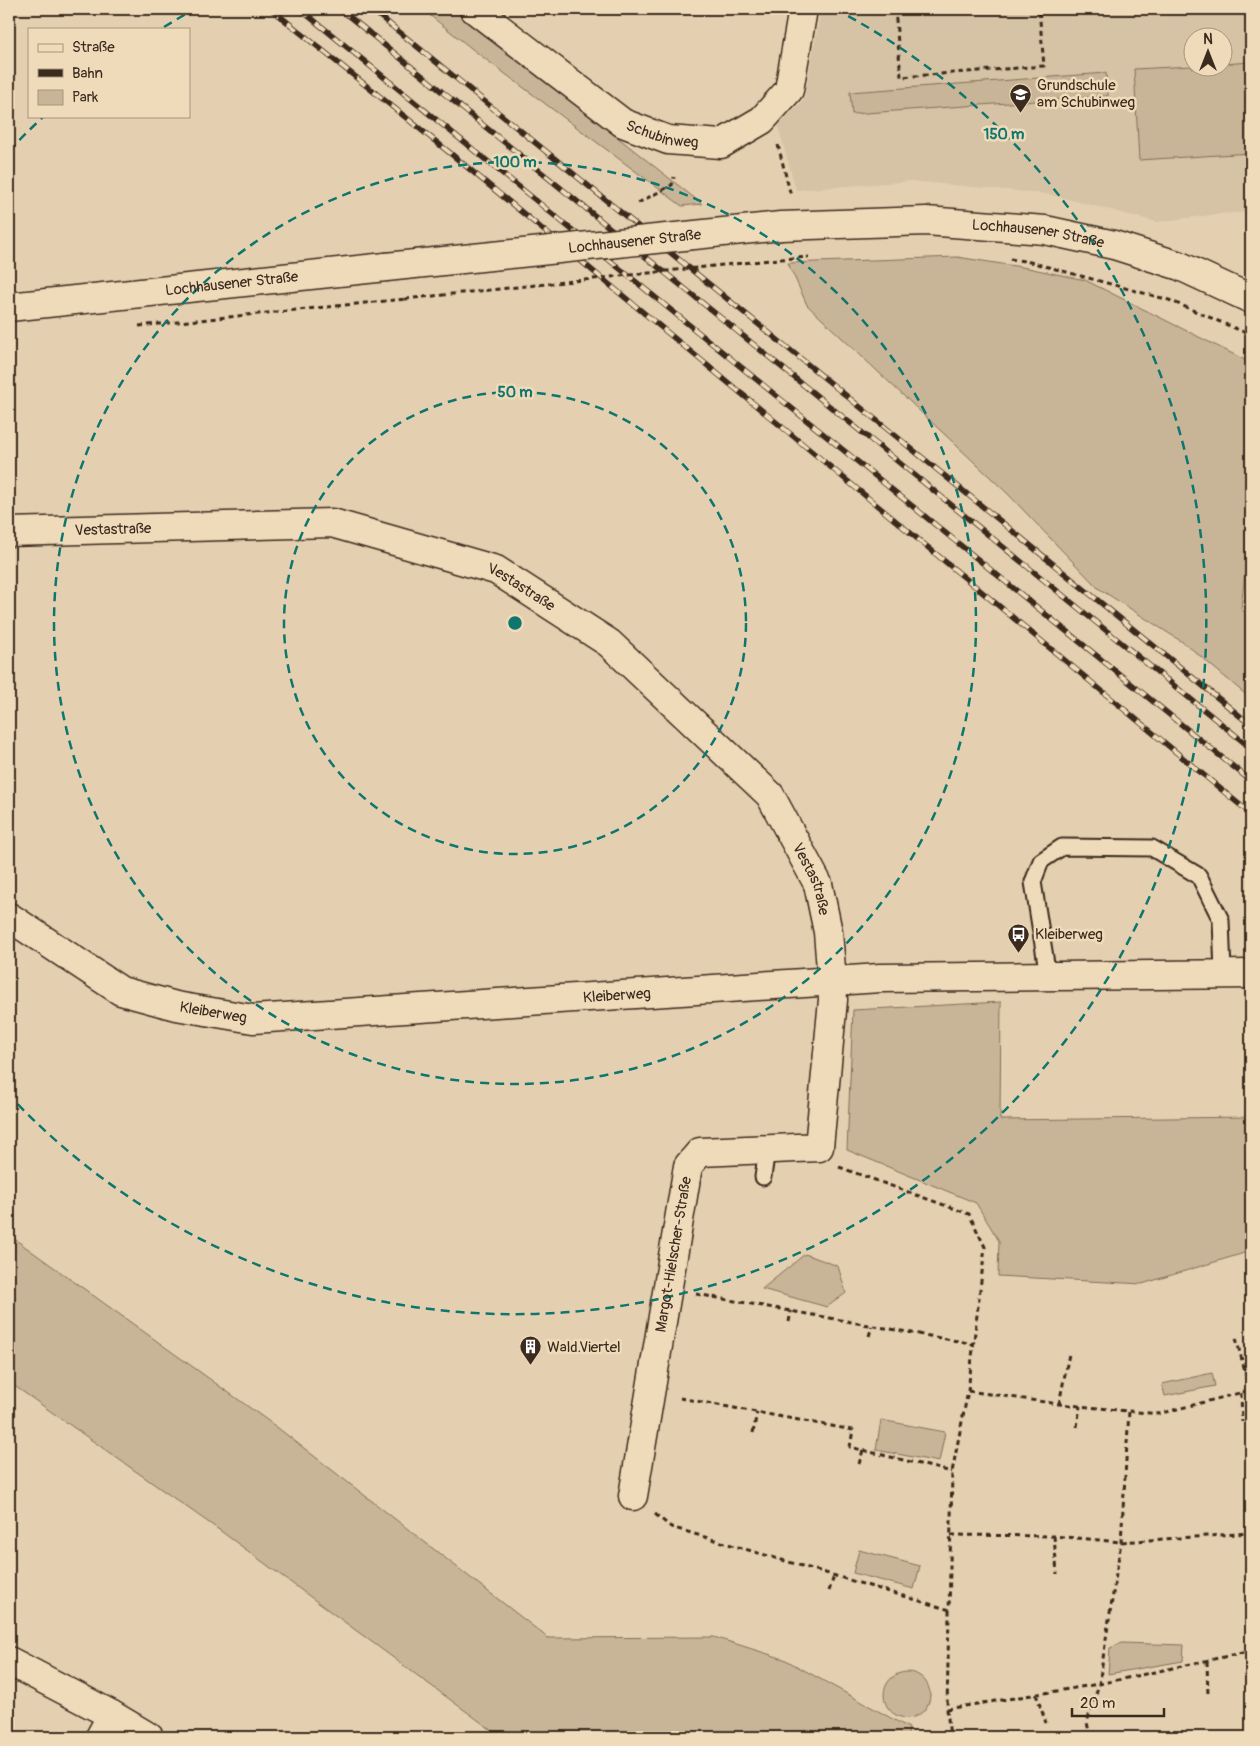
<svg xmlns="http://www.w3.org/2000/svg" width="1260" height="1746" viewBox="0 0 1260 1746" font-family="Pangolin,sans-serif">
  <rect width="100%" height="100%" fill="#e4d0b0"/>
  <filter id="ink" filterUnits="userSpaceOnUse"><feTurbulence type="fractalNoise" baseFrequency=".02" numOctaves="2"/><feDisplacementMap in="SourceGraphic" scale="10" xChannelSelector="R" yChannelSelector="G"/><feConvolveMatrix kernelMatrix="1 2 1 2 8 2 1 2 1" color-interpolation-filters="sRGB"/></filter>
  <g filter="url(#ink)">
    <!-- built -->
    <path fill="#d6c2a4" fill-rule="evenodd" d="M821 9H1251V212L1218 214 1157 222 1048 194 911 181 796 190 778 126 804 100ZM1192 38H1222V68H1192Z"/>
    <!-- green -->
    <g fill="#c8b497" stroke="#826f5a">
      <path d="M422 9H455L702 204 682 206 476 52Z"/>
      <path d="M1251 62V153L1139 160 1134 69 1192 66V68H1222L1223 64Z"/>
      <path d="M1106 73 1108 96 852 114 850 92Z"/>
      <path d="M957 257 1028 268 1085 280 1251 363V556L1247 554 1241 609 1251 618V699L1187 645 1098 588 1007 493 807 305 788 263Z"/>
      <path d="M1001 1002 1000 1120 1251 1117V1251L1142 1284 998 1276 999 1241 976 1203 847 1150 853 1010Z"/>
      <path d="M9 1235 278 1428 548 1638 714 1637 784 1659 909 1728 908 1737H501L222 1532 9 1382Z"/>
      <path d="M805 1254 838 1266 846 1293 827 1307 762 1289Z"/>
      <path d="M1212 1373 1215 1386 1165 1396 1162 1384Z"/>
      <path d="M881 1420 945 1432 939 1462 876 1450Z"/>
      <path d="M859 1550 920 1566 914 1589 853 1573Z"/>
      <path d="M1122 1643 1184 1645 1183 1661 1108 1674 1110 1648Z"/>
      <circle cx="907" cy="1695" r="23"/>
    </g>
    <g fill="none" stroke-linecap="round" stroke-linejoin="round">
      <defs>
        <g id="lane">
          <path d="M1048 976 1033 882 1041 861 1062 847 1152 848 1199 876 1221 920 1223 973"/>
          <path d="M763 1177 767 1149"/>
        </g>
        <g id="street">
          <path id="s1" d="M474 9 623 123 668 140 721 144 762 120 789 90 803 9"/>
          <path id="s2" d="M633 1496 688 1166 700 1152 819 1147 833 1000 832 981"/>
          <path d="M9 1661 112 1715 149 1737"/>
          <path d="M100 1737 112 1715"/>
        </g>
        <g id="secondary">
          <path id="s3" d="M781 226 926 221 1045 230 1114 245 1180 266 1251 299"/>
          <path id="s4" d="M9 307 386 267"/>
          <path id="s5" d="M9 532 332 523 496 570 609 643 770 795 818 884 828 932 832 981"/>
          <path id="s6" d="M9 917 121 991 176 1006 253 1019 880 978 1251 974"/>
        </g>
      </defs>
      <!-- lane casing -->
      <use href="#lane" stroke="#3b2a1e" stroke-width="19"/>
      <!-- street casing -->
      <use href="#street" stroke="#3b2a1e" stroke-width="31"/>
      <!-- secondary casing -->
      <use href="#secondary" stroke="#3b2a1e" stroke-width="31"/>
      <!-- path -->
      <g stroke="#3b2a1e" stroke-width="3" stroke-dasharray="5 4" stroke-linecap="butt">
        <path d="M895 9 901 77 1044 66 1039 9"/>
        <path d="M778 145 791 196"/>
        <path d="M638 203 672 185 674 177"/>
        <path d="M780 259 809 257"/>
        <path d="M1010 259 1030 262 1169 300 1251 335"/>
        <path d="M139 326 405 299"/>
        <path d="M839 1167 969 1214 985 1247 968 1391 952 1472 947 1709 950 1737"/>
        <path d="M696 1294 974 1344"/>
        <path d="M789 1322 791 1311"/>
        <path d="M869 1336 872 1326"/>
        <path d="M1236 1338 1250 1390"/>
        <path d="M968 1391 1059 1404 1158 1414 1251 1390"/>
        <path d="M1241 1393 1242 1422"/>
        <path d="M680 1398 853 1430 850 1447 952 1472"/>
        <path d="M1059 1404 1069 1354"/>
        <path d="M1077 1427 1080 1406"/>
        <path d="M753 1433 757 1412"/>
        <path d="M859 1464 863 1450"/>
        <path d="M655 1514 671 1527 950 1610"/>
        <path d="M1249 1533 1251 1558"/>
        <path d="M951 1535 1054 1536 1121 1542 1251 1533"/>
        <path d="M1054 1536 1057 1574"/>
        <path d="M829 1591 834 1576"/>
        <path d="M1207 1661 1208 1696"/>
        <path d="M1036 1694 1046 1723"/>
        <path d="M947 1709 1099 1684 1251 1651"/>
        <path d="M1090 1737 1087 1722 1099 1684 1121 1542 1129 1411"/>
      </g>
      <!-- lane -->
      <use href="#lane" stroke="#efdab9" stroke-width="15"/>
      <!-- street -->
      <use href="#street" stroke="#efdab9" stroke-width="28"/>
      <!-- secondary -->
      <use href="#secondary" stroke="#efdab9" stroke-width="28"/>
      <defs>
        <g id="rail">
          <path d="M271 9 450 153 1251 814"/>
          <path d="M300 9 1251 781"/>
          <path d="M340 9 1251 748"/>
          <path d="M371 9 1251 725"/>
        </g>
      </defs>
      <!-- rail casing -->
      <use href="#rail" stroke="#3b2a1e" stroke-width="5.5"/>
      <!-- rail -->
      <use href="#rail" stroke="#efdab9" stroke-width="4" stroke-dasharray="11" stroke-linecap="butt"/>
      <defs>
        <g id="secondary-bridge">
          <path id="s7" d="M386 267 781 226"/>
        </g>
      </defs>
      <!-- secondary-bridge casing -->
      <use href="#secondary-bridge" stroke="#3b2a1e" stroke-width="31" stroke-linecap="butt"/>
      <!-- path-bridge -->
      <path stroke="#3b2a1e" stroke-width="3" stroke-dasharray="5 4" stroke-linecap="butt" d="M405 299 780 259"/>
      <!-- secondary-bridge -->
      <use href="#secondary-bridge" stroke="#efdab9" stroke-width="28"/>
    </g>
  </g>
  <!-- distance rings -->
  <g fill="none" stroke="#0f766e" stroke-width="2.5" stroke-dasharray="9 6">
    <circle cx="515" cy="623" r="231"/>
    <circle cx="515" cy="623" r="461"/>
    <path d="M9 151A692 692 0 0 1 43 117M164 27A692 692 0 0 1 195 9M835 9A692 692 0 1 1 9 1095"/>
  </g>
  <!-- icons -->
  <defs>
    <symbol id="school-pin" viewBox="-11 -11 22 30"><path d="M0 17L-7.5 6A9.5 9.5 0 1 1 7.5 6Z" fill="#3b2a1e" stroke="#efdab9"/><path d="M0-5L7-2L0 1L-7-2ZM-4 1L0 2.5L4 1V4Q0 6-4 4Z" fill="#fff"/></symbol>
    <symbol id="bus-pin" viewBox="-11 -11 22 30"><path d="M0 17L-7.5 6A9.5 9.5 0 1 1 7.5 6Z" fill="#3b2a1e" stroke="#efdab9"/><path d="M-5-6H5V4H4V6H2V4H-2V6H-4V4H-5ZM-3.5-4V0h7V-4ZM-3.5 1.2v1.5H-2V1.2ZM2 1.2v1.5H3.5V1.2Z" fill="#fff"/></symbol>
    <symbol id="building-pin" viewBox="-11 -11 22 30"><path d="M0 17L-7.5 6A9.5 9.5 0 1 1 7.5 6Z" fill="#3b2a1e" stroke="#efdab9"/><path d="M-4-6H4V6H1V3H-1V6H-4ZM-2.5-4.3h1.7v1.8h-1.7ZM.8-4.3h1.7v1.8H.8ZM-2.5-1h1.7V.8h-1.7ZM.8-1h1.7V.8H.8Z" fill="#fff"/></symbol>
  </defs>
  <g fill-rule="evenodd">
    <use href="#school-pin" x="1008" y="82" width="25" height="34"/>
    <use href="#bus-pin" x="1006" y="922" width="25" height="34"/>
    <use href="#building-pin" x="518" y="1334" width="25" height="34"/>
  </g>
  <g text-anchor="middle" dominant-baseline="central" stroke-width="5" stroke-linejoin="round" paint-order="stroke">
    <!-- poi labels -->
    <g font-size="15" fill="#3b2a1e" stroke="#efdab9" text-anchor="start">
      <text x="1037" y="85">Grundschule<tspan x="1037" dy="17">am Schubinweg</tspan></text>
      <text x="1035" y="934">Kleiberweg</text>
      <text x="547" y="1347">Wald.Viertel</text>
    </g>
    <!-- street labels -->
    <g font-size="15" fill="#3b2a1e" stroke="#efdab9">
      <text stroke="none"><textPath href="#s1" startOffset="229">Schubinweg</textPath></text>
      <text stroke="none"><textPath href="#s3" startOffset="258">Lochhausener Straße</textPath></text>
      <text stroke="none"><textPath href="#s7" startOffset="250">Lochhausener Straße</textPath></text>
      <text stroke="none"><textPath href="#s4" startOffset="224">Lochhausener Straße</textPath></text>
      <text stroke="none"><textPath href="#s5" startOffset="104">Vestastraße</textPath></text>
      <text stroke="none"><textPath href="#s5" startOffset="524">Vestastraße</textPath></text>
      <text stroke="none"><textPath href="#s5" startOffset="944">Vestastraße</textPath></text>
      <text stroke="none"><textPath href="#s6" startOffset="634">Kleiberweg</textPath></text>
      <text stroke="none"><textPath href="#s6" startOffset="229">Kleiberweg</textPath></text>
      <text stroke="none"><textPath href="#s2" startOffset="245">Margot-Hielscher-Straße</textPath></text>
    </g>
  </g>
  <circle cx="515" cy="623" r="8" fill="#0f766e" stroke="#efdab9" stroke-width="2.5"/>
  <g font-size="15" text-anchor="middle" font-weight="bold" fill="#0f766e" stroke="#efdab9" stroke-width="5" stroke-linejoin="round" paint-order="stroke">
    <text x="1004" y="139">150 m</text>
    <text x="515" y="167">100 m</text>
    <text x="515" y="397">50 m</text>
  </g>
  <!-- margin -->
  <rect width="1260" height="1746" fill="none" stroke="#efdab9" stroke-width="30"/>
  <rect x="15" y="15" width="1230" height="1716" fill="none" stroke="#3b2a1e" stroke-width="2" filter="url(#ink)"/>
  <!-- legend -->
  <rect x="28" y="28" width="162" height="90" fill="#efdab9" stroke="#a7947b"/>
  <rect x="38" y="44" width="25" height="8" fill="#efdab9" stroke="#a7947b"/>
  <text x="72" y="52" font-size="15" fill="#3b2a1e">Straße</text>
  <rect x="38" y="69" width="25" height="8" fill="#3b2a1e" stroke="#a7947b"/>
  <text x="72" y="78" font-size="15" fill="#3b2a1e">Bahn</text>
  <rect x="38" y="90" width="25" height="15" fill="#c8b497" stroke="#a7947b"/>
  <text x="72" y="102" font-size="15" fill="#3b2a1e">Park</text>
  <!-- north arrow -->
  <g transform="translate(1208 52)"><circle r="24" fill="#efdab9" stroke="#a7947b"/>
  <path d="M0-4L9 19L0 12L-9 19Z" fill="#3b2a1e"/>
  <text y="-8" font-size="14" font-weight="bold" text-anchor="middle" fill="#3b2a1e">N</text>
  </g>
  <!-- scale -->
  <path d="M1072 1708v8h92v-8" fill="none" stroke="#3b2a1e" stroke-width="2.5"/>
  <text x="1080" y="1708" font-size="15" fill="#3b2a1e" stroke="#efdab9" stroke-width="4" paint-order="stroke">20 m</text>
</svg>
